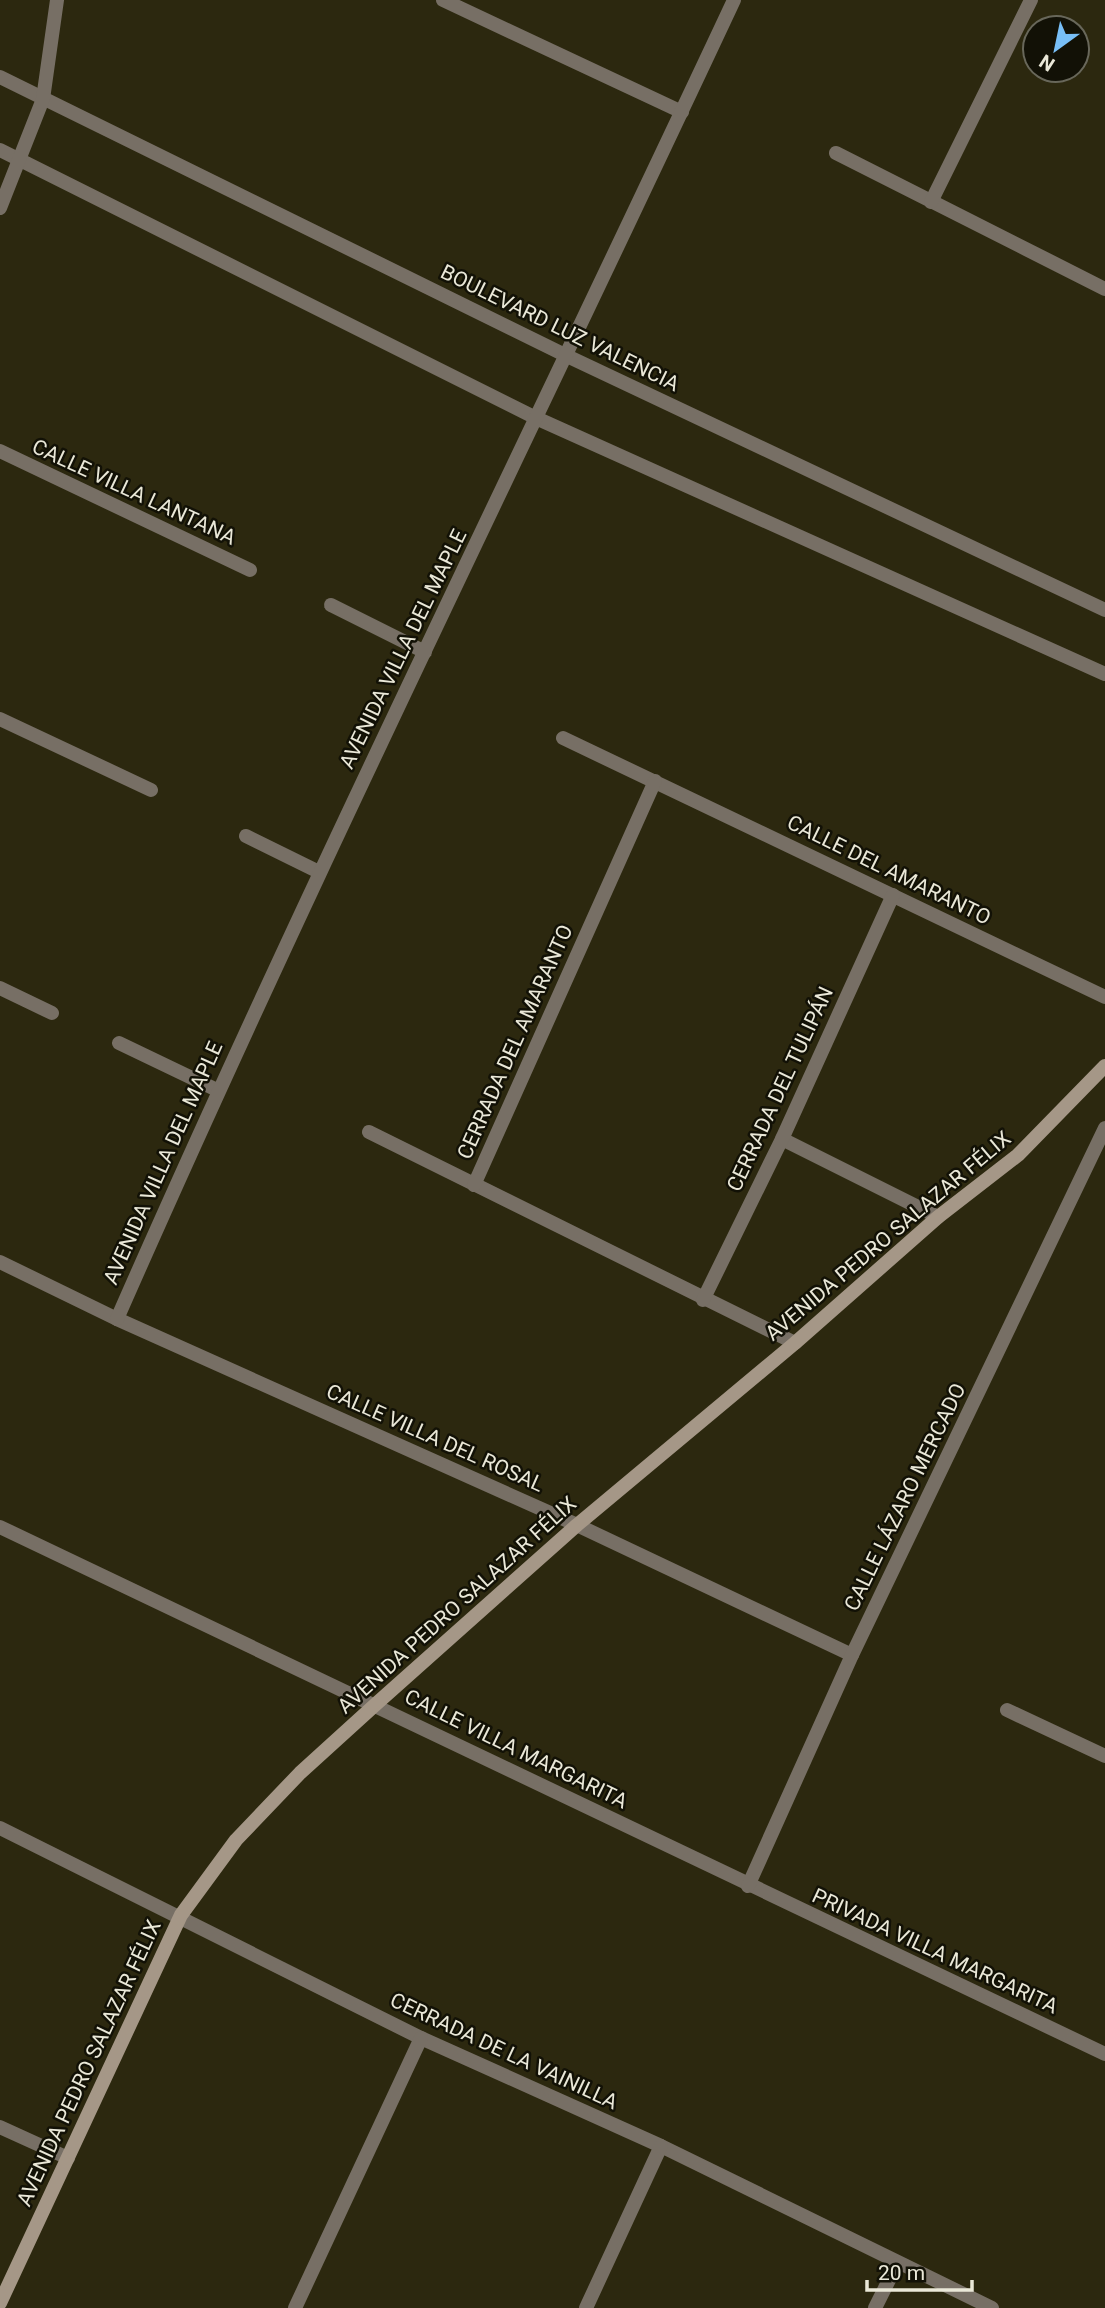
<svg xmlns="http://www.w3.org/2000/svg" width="1105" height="2308" viewBox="0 0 1105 2308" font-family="Roboto,sans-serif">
  <rect width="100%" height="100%" fill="#2c280f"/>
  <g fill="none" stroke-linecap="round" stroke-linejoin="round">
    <!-- street -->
    <g stroke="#776f65" stroke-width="14">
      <path d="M443 0 682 112"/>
      <path d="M0 77 567 356 1105 610"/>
      <path d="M0 150 536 418 1105 674"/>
      <path d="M836 153 1105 289"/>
      <path d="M931 202 1031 0"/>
      <path d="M0 208 43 99 57 0"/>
      <path d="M0 451 250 570"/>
      <path d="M331 605 425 652"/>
      <path d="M0 719 151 790"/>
      <path d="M563 738 1105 997"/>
      <path d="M246 836 319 872"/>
      <path d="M0 988 52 1013"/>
      <path d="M119 1043 217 1090"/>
      <path d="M369 1132 795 1343"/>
      <path d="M782 1139 938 1217"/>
      <path d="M474 1185 655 781"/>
      <path d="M0 1262 117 1319 577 1525 852 1655"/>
      <path d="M703 1300 782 1139 893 895"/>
      <path d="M117 1319C312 875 528 440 734 0"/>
      <path d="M0 1527 1105 2054"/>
      <path d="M1007 1710 1105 1756"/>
      <path d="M0 1828 421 2038 661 2146 992 2308"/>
      <path d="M748 1886 852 1655 1105 1128"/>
      <path d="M0 2127 68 2158"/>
      <path d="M295 2308 421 2038"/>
      <path d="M586 2308 661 2146"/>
      <path d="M875 2308 897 2264"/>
    </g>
    <!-- secondary -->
    <path stroke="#a59787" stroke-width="14" d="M0 2303 181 1915 236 1840 300 1773 376 1704 577 1525 795 1343 938 1217 1018 1155 1105 1066"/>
  </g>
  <g text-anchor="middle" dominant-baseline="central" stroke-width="5" stroke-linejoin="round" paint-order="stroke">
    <!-- street labels -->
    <g font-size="21" fill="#eae8d8" stroke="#121106">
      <text transform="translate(560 328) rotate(26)">BOULEVARD LUZ VALENCIA</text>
      <text transform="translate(134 492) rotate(25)">CALLE VILLA LANTANA</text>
      <text transform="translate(403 649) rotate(-64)">AVENIDA VILLA DEL MAPLE</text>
      <text transform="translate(889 870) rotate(26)">CALLE DEL AMARANTO</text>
      <text transform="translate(515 1042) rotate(-66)">CERRADA DEL AMARANTO</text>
      <text transform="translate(780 1089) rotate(-65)">CERRADA DEL TULIPÁN</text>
      <text transform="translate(163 1163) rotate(-66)">AVENIDA VILLA DEL MAPLE</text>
      <text transform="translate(888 1236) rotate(-40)">AVENIDA PEDRO SALAZAR FÉLIX</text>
      <text transform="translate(435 1438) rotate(24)">CALLE VILLA DEL ROSAL</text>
      <text transform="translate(905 1497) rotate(-64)">CALLE LÁZARO MERCADO</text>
      <text transform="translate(457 1605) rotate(-42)">AVENIDA PEDRO SALAZAR FÉLIX</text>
      <text transform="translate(516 1749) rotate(26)">CALLE VILLA MARGARITA</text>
      <text transform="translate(935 1951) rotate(25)">PRIVADA VILLA MARGARITA</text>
      <text transform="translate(504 2051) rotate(25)">CERRADA DE LA VAINILLA</text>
      <text transform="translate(89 2063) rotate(-65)">AVENIDA PEDRO SALAZAR FÉLIX</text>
    </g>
  </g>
  <!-- north arrow -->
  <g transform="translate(1056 49) rotate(213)"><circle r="33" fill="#121106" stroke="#68675a" stroke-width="2"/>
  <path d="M0-5L12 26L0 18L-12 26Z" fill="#78bff7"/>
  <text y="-10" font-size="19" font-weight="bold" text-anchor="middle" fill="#eae8d8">N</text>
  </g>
  <!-- scale -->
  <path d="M867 2280v10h105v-10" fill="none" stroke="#eae8d8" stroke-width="3.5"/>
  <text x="878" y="2280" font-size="21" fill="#eae8d8" stroke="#121106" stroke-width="5" paint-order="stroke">20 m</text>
</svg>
